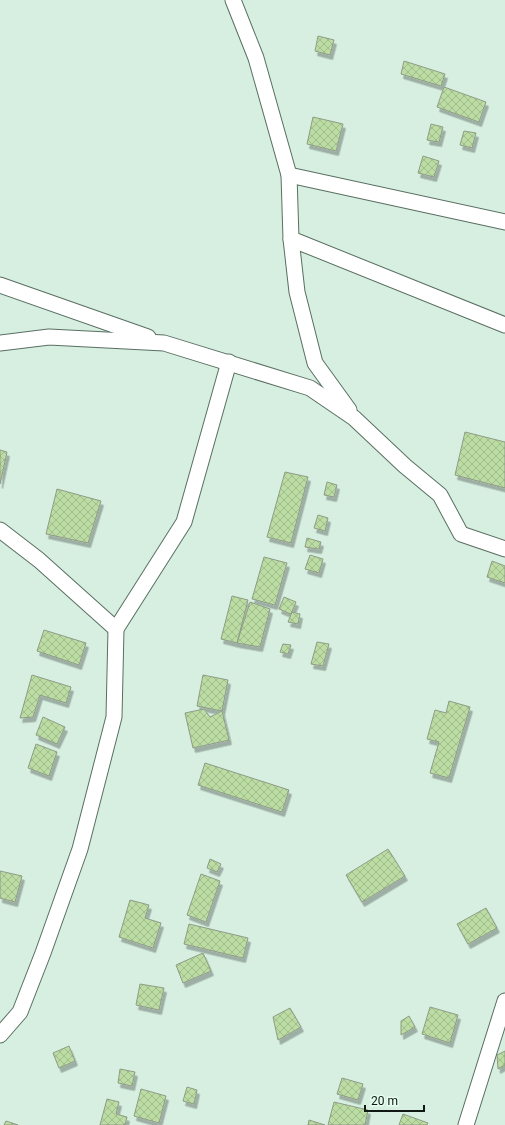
<svg xmlns="http://www.w3.org/2000/svg" width="505" height="1125" viewBox="0 0 505 1125" font-family="Roboto,sans-serif">
  <defs>
    <pattern id="building-cross-hatch" width="8" height="8" patternUnits="userSpaceOnUse"><rect width="8" height="8" fill="#bbdda3"/><path d="M0 0l8 8M0 8l8-8" fill="none" stroke="#a0bd8b"/></pattern>
    <filter id="shadow"><feDropShadow dx="2.5" dy="4.5" stdDeviation="0" flood-color="#0004"/></filter>
  </defs>
  <rect width="100%" height="100%" fill="#d6efe0"/>
  <!-- building -->
  <g fill="url(#building-cross-hatch)" stroke="#8f9b86" filter="url(#shadow)">
    <path d="M318 36 334 40 330 55 315 51Z"/>
    <path d="M404 61 445 74 441 86 401 74Z"/>
    <path d="M444 87 486 102 479 122 437 107Z"/>
    <path d="M313 117 343 124 336 151 307 144Z"/>
    <path d="M431 124 443 127 439 142 427 140Z"/>
    <path d="M464 131 476 133 472 148 460 145Z"/>
    <path d="M423 156 439 161 434 177 418 173Z"/>
    <path d="M465 432 505 442V488L455 475Z"/>
    <path d="M0 450 7 452 0 484Z"/>
    <path d="M285 472 308 477 291 543 267 537Z"/>
    <path d="M327 482 337 485 334 497 324 495Z"/>
    <path d="M57 489 101 501 88 543 46 534Z"/>
    <path d="M318 515 328 518 325 531 314 528Z"/>
    <path d="M307 538 321 542 319 549 305 547Z"/>
    <path d="M310 555 323 559 319 573 305 569Z"/>
    <path d="M264 557 287 563 275 605 252 599Z"/>
    <path d="M492 561 505 566V583L487 577Z"/>
    <path d="M232 596 248 600 237 643 221 639Z"/>
    <path d="M284 597 296 602 291 614 279 609Z"/>
    <path d="M250 602 270 609 260 647 237 643Z"/>
    <path d="M292 612 300 614 298 624 288 622Z"/>
    <path d="M44 630 86 643 79 665 37 651Z"/>
    <path d="M317 642 329 644 323 666 311 664Z"/>
    <path d="M283 644 291 645 288 654 280 652Z"/>
    <path d="M32 675 71 687 66 703 40 695 33 717 20 718Z"/>
    <path d="M203 675 228 680 222 711 197 706Z"/>
    <path d="M449 701 470 707 449 778 430 773 439 742 427 739 435 710 446 713Z"/>
    <path d="M204 709 210 717 222 711 229 740 193 748 185 713Z"/>
    <path d="M43 717 65 727 57 744 36 735Z"/>
    <path d="M36 744 57 752 49 776 28 768Z"/>
    <path d="M205 763 289 790 282 812 198 785Z"/>
    <path d="M388 849 405 876 362 902 346 875Z"/>
    <path d="M210 859 221 864 217 872 207 868Z"/>
    <path d="M0 871 22 876 15 902 0 898Z"/>
    <path d="M201 874 220 881 206 922 187 915Z"/>
    <path d="M130 900 149 905 145 918 161 923 153 948 119 937Z"/>
    <path d="M486 908 497 928 468 944 457 924Z"/>
    <path d="M189 924 248 938 243 958 184 944Z"/>
    <path d="M203 953 211 971 183 983 176 965Z"/>
    <path d="M140 984 164 988 159 1010 136 1005Z"/>
    <path d="M430 1007 458 1015 450 1043 422 1034Z"/>
    <path d="M290 1008 301 1027 278 1040 273 1017Z"/>
    <path d="M409 1016 415 1027 401 1035V1021Z"/>
    <path d="M69 1046 75 1061 59 1068 53 1053Z"/>
    <path d="M505 1051V1065L498 1069 497 1055Z"/>
    <path d="M120 1069 135 1072 132 1086 118 1083Z"/>
    <path d="M342 1078 363 1084 358 1100 337 1094Z"/>
    <path d="M187 1087 197 1090 194 1104 183 1101Z"/>
    <path d="M141 1089 166 1096 159 1123 134 1116Z"/>
    <path d="M107 1099 119 1102 116 1114 127 1117 125 1125H100Z"/>
    <path d="M334 1102 368 1110 365 1125H328Z"/>
    <path d="M403 1114 428 1123 427 1125H399Z"/>
    <path d="M309 1120 325 1125H308Z"/>
    <path d="M6 1121 18 1125H4Z"/>
  </g>
  <g fill="none" stroke-linecap="round" stroke-linejoin="round">
    <defs>
      <g id="street">
        <path d="M233 0 256 58 289 175 291 239 505 325"/>
        <path d="M289 175 505 222"/>
        <path d="M291 239 297 292 315 363 349 410"/>
        <path d="M0 285 148 337"/>
        <path d="M0 343 49 337 164 343 310 388 354 418 405 466 440 495 461 534 505 549"/>
        <path d="M0 530 39 560 116 629"/>
        <path d="M0 1035 20 1012 43 953 80 849 114 717 116 629 184 522 229 362"/>
        <path d="M466 1125 505 1001"/>
      </g>
    </defs>
    <!-- street casing -->
    <use href="#street" stroke="#596f62" stroke-width="17"/>
    <!-- street -->
    <use href="#street" stroke="#fff" stroke-width="15"/>
  </g>
  <!-- scale -->
  <path d="M365 1105v6h59v-6" fill="none" stroke="#0f1813" stroke-width="2"/>
  <text x="371" y="1105" font-size="12" fill="#0f1813" stroke="#e4fdee" stroke-width="3" paint-order="stroke">20 m</text>
</svg>
